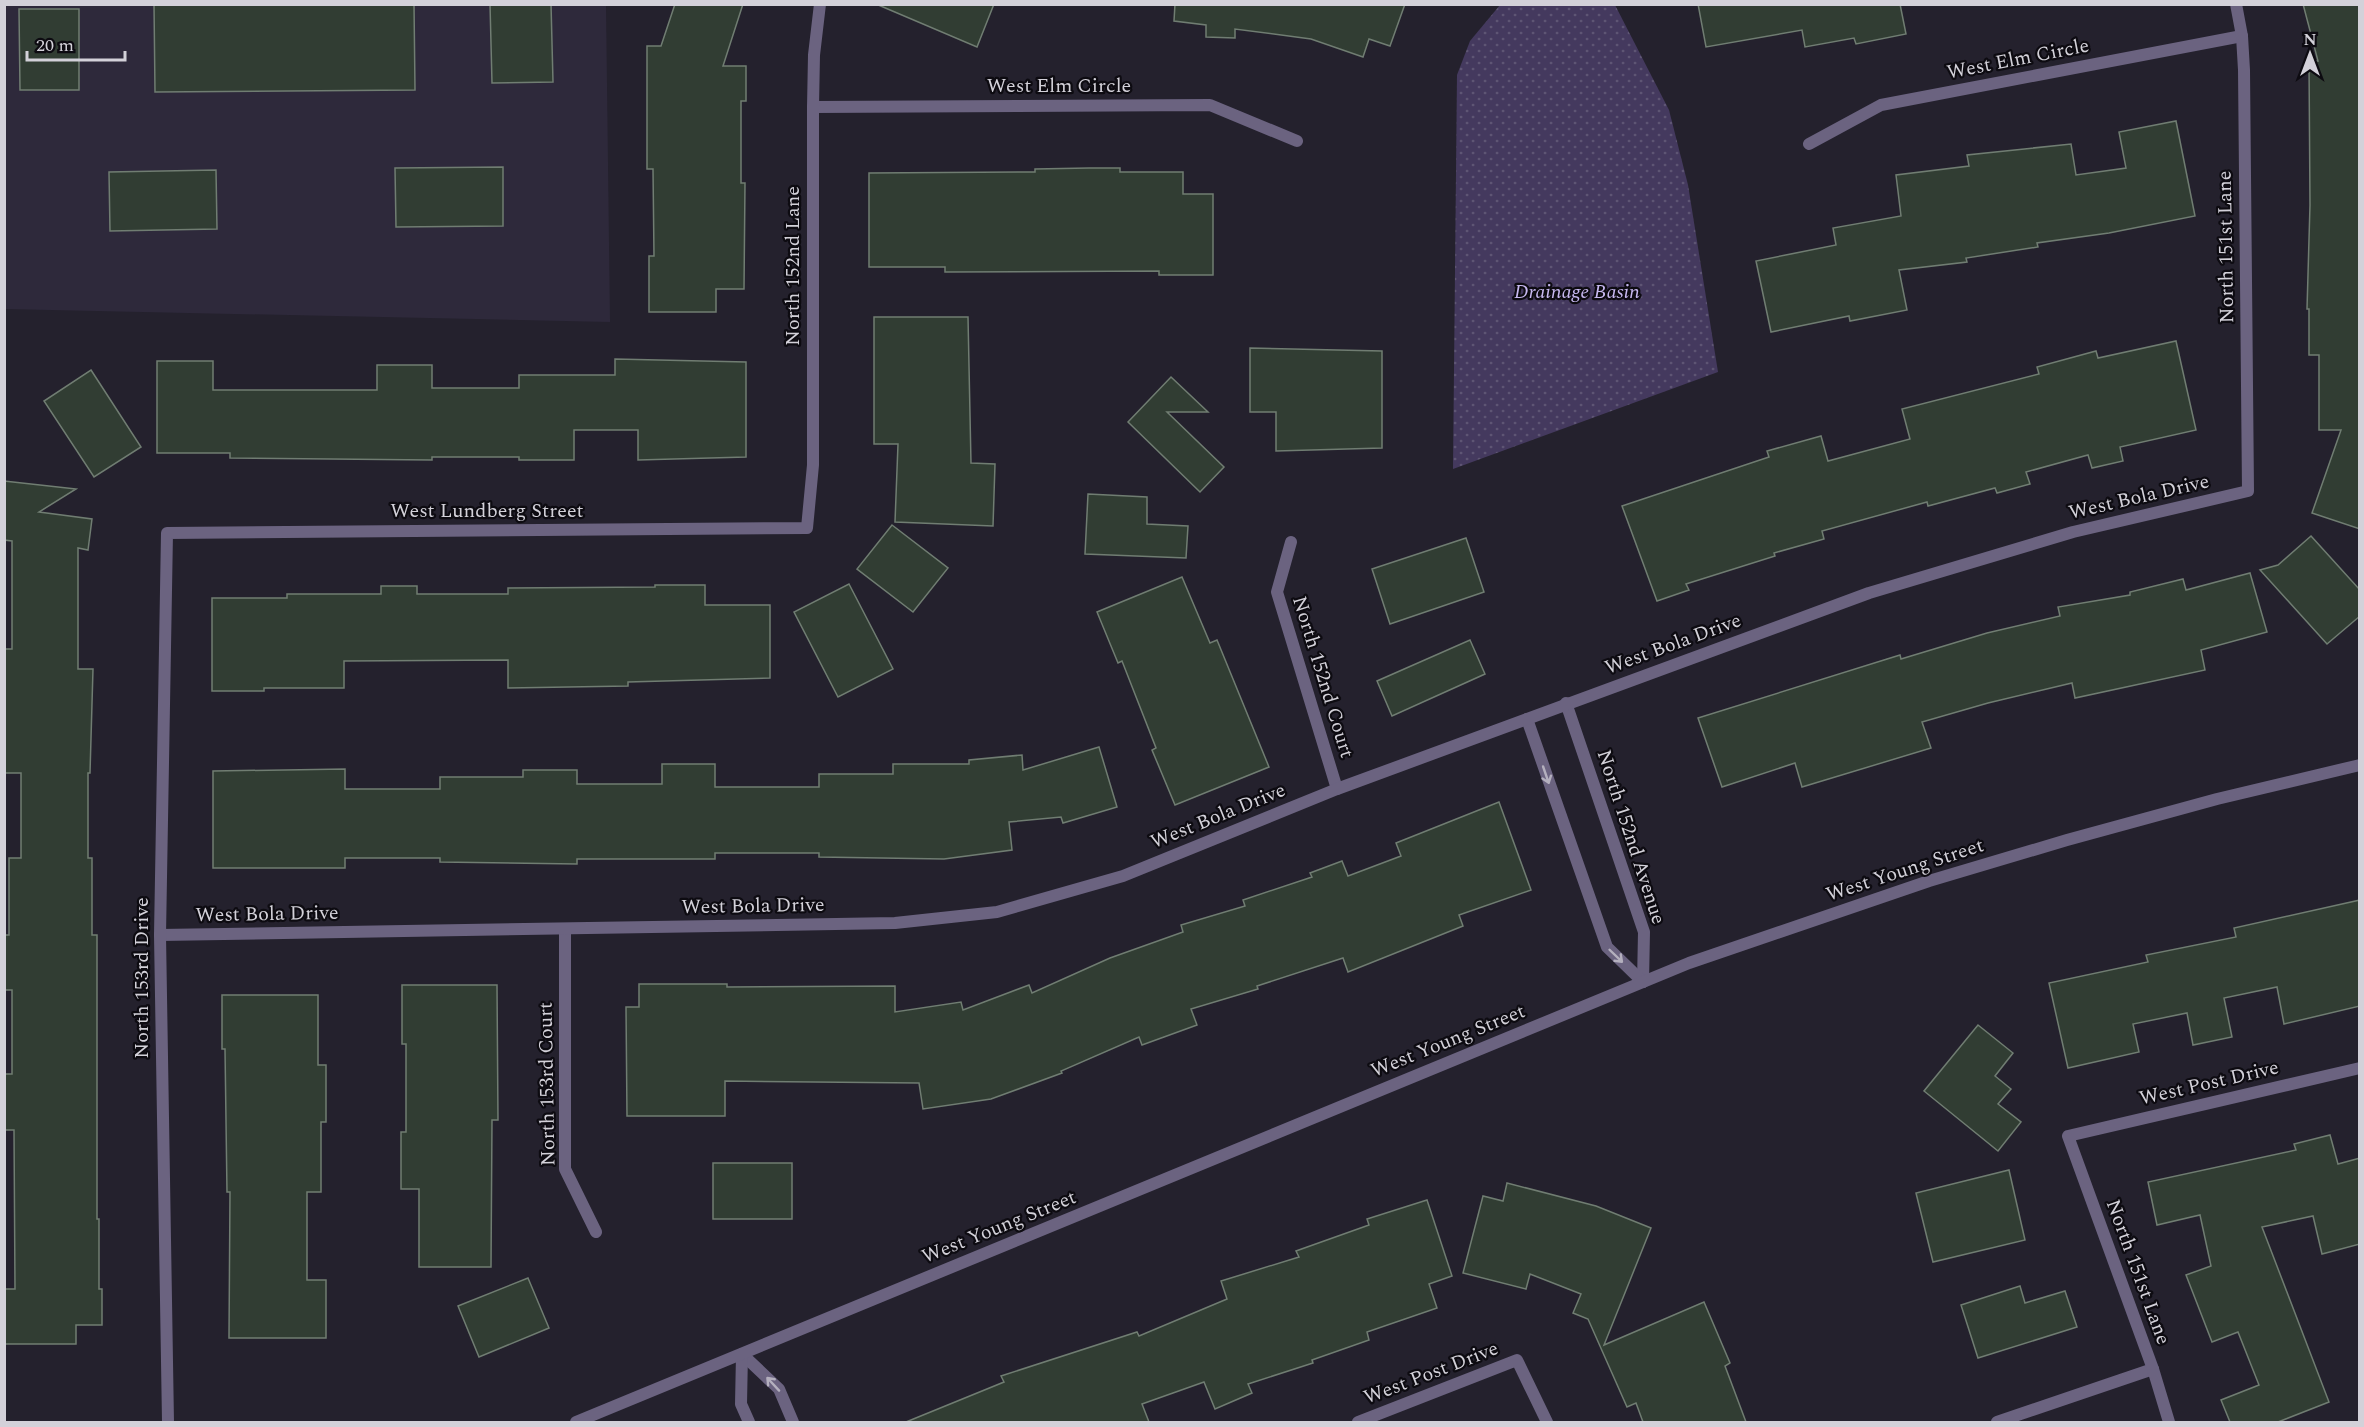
<svg xmlns="http://www.w3.org/2000/svg" width="2364" height="1427" viewBox="0 0 2364 1427" font-family="Spectral,serif">
  <defs>
    <pattern id="park-dots" width="8" height="8" patternUnits="userSpaceOnUse" patternTransform="scale(1.5)"><rect width="8" height="8" fill="#44395e"/><path d="M2 2h.1M6 6h.1" fill="none" stroke="#5e5574" stroke-width="1.8" stroke-linecap="round"/></pattern>
  </defs>
  <rect width="100%" height="100%" fill="#24212d"/>
  <!-- built -->
  <path fill="#2e293b" d="M5 5H606L610 322 5 309Z"/>
  <!-- park -->
  <path fill="url(#park-dots)" d="M1500 5H1615L1669 110 1688 185 1718 372 1453 469 1457 75 1470 41Z"/>
  <!-- building -->
  <g fill="#313d33" stroke="#707d72" stroke-width="1.5">
    <path d="M154 4H414L415 90 155 92Z"/>
    <path d="M490 4H551L553 82 492 83Z"/>
    <path d="M675 4H743L723 66H746V101H741V183H745L744 289H716V312H649V256H654L653 169H647V46H661Z"/>
    <path d="M876 4H994L977 47Z"/>
    <path d="M1175 4H1405L1390 46 1369 39 1363 57 1311 39 1235 29V38L1206 37V25L1174 21Z"/>
    <path d="M1698 4H1900L1906 34 1856 44 1854 38 1805 47 1802 30 1706 47Z"/>
    <path d="M2303 4H2360V529L2312 513 2341 430H2319V355H2309V309H2307L2310 205 2309 61H2318Z"/>
    <path d="M19 9H79V90H20Z"/>
    <path d="M2176 121 2195 216 2109 233 2037 243 2038 247 1966 258 1967 262 1899 270 1907 310 1850 321 1849 316 1771 332 1756 261 1836 245 1833 228 1901 216 1896 175 1969 166 1967 155 2071 144 2076 175 2126 168 2119 132Z"/>
    <path d="M503 167V226L396 227 395 168Z"/>
    <path d="M1089 168H1120V172H1183V194H1213V275H1159V271L945 272V267H869V173L1035 172V169Z"/>
    <path d="M216 170 217 229 110 231 109 172Z"/>
    <path d="M874 317H968L971 463 995 464 993 526 895 522 898 444H874Z"/>
    <path d="M2176 341 2196 430 2120 447 2123 461 2092 468 2088 455 2026 472 2030 484 1997 493 1995 488 1928 506 1927 502 1822 531 1824 539 1774 553 1775 556 1686 584 1689 590 1657 601 1622 506 1769 457 1767 451 1821 436 1828 461 1910 439 1902 409 2039 374 2037 367 2096 351 2098 358Z"/>
    <path d="M1250 348 1382 351V448L1276 451V412H1250Z"/>
    <path d="M615 359 746 362V457L638 460V430H574V460H519V457H432V460L230 458V453H157V361H213V390H377V365H432V388H519V375H615Z"/>
    <path d="M91 370 141 447 94 477 44 401Z"/>
    <path d="M1171 377 1208 412H1167L1224 467 1200 492 1128 422Z"/>
    <path d="M4 481 76 489 39 512 92 519 88 550 78 548V669H93L90 773H88V858H92V935H97V1219H99V1289H102V1325H76V1344H4V1289H15L14 1130H4V1074H12V990H4V935H9V858H21V773H4V649H12V541L4 540Z"/>
    <path d="M1088 494 1147 497V524L1188 526 1186 558 1085 554Z"/>
    <path d="M892 525 948 568 913 612 857 569Z"/>
    <path d="M2311 536 2360 590V616L2327 644 2260 570 2278 565Z"/>
    <path d="M1466 538 1484 592 1390 624 1372 569Z"/>
    <path d="M2250 573 2267 632 2201 650 2205 670 2075 698 2072 683 1988 703 1922 722 1931 748 1802 787 1795 763 1722 787 1698 718 1900 655 1901 659 1987 633 2060 616 2058 607 2130 595V592L2183 579 2186 590Z"/>
    <path d="M1182 577 1210 643 1217 640 1269 767 1175 805 1152 750 1156 748 1122 661 1118 663 1097 612Z"/>
    <path d="M849 584 893 669 838 697 794 612Z"/>
    <path d="M655 585H705V605H770V678L628 682V686L508 688V660L344 661V688H264V691H212V598H287V594H381V586H417V594H508V588L655 587Z"/>
    <path d="M1470 640 1485 674 1392 716 1377 681Z"/>
    <path d="M1099 747 1117 807 1063 823 1061 817 1009 822 1012 850 944 859 819 857V853H715V859H577V864L440 862V858H345V868H213V771L345 769V789H440V777H523V770H577V784H662V764H715V787H819V774H893V764H969V760L1022 755 1023 770Z"/>
    <path d="M1499 802 1531 890 1459 915 1463 926 1348 972 1343 958 1257 986 1258 989 1191 1009 1197 1025 1142 1045 1139 1037 1061 1071 1062 1073 991 1099 923 1109 919 1083 725 1081V1116H627L626 1007H639V984H727V987L895 986V1012L961 1002 963 1010 1029 985 1032 993 1110 958 1183 932 1181 925 1245 906 1243 900 1312 877 1310 873 1342 861 1348 876 1401 856 1396 843Z"/>
    <path d="M2360 900V1006L2284 1024 2277 987 2224 998 2232 1037 2193 1045 2187 1013 2133 1024 2139 1052 2068 1068 2049 983 2148 962 2146 955 2236 937 2234 928Z"/>
    <path d="M402 985H497L498 1120H492L491 1267H419V1189H401V1132H406V1044H402Z"/>
    <path d="M222 995H318V1065H326V1122H321V1192H307V1280H326V1338H229L230 1192H227L225 1049H222Z"/>
    <path d="M1978 1025 2013 1053 1995 1076 2011 1089 1998 1104 2021 1122 1998 1151 1924 1091Z"/>
    <path d="M2330 1135 2338 1164 2360 1158V1244L2322 1254 2313 1216 2262 1227 2329 1402 2278 1422H2230L2221 1400 2259 1385 2238 1332 2212 1342 2186 1275 2211 1266 2200 1215 2157 1225 2148 1182 2296 1150 2294 1144Z"/>
    <rect x="713" y="1163" width="79" height="56"/>
    <path d="M2009 1170 2025 1240 1933 1262 1916 1193Z"/>
    <path d="M1507 1183 1596 1206 1651 1228 1604 1345 1704 1302 1730 1363 1725 1366 1746 1422H1643L1636 1403 1627 1407 1588 1319 1573 1313 1581 1294 1530 1274 1526 1289 1463 1273 1483 1196 1503 1201Z"/>
    <path d="M1427 1200 1452 1276 1429 1284 1437 1308 1367 1332 1369 1340 1312 1360 1313 1363 1248 1384 1252 1393 1215 1409 1204 1382 1142 1404 1149 1422H906L1004 1382 1001 1376 1137 1332 1139 1336 1227 1299 1221 1281 1299 1257 1296 1251 1369 1225 1367 1219Z"/>
    <path d="M528 1278 549 1328 479 1357 458 1306Z"/>
    <path d="M2020 1286 2025 1303 2065 1291 2077 1327 1978 1358 1961 1305Z"/>
  </g>
  <g fill="none" stroke-linecap="round" stroke-linejoin="round">
    <!-- minor -->
    <g stroke="#6b6380" stroke-width="12">
      <path d="M813 107 1210 105 1297 141"/>
      <path d="M1809 144 1881 105 2242 36"/>
      <path d="M1291 542 1277 592 1337 789"/>
      <path d="M1566 703 1644 932 1643 982"/>
      <path d="M1527 719 1607 947 1643 982"/>
      <path d="M565 930V1169L596 1232"/>
      <path d="M160 935 895 923 997 912 1123 876 1337 789 1869 593 2073 532 2248 491 2244 70 2242 36 2236 4"/>
      <path d="M742 1354 779 1389 793 1422"/>
      <path d="M742 1354 741 1404 749 1422"/>
      <path d="M168 1422 160 935 167 533 807 528 813 465V107L814 55 820 4"/>
      <path d="M1358 1422 1517 1360 1547 1422"/>
      <path d="M1997 1422 2153 1369"/>
      <path d="M2169 1422 2153 1369 2068 1136 2360 1068"/>
    </g>
    <!-- tertiary -->
    <path stroke="#6b6380" stroke-width="12" d="M576 1422 1689 963 1929 881 2067 840 2217 799 2360 765"/>
  </g>
  <!-- one-way arrows -->
  <defs><path id="oneway-shaft" d="M-6 0H5M1.5-3L5.5 0L1.5 3" fill="none" stroke-width="1.6" stroke-linecap="round" stroke-linejoin="round" transform="scale(1.5)"/></defs>
  <g stroke="#b4b0be">
    <use href="#oneway-shaft" transform="translate(1546 775) rotate(71)"/>
    <use href="#oneway-shaft" transform="translate(1616 956) rotate(44)"/>
    <use href="#oneway-shaft" transform="translate(773 1384) rotate(-133)"/>
  </g>
  <g text-anchor="middle" dominant-baseline="central" stroke-width="4.5" stroke-linejoin="round" paint-order="stroke">
    <!-- street labels -->
    <g font-size="20" fill="#d3d1d9" stroke="#0d0b11">
      <text transform="translate(2018 59) rotate(-11)">West Elm Circle</text>
      <text x="1059" y="86">West Elm Circle</text>
      <text transform="translate(2226 247) rotate(-91)">North 151st Lane</text>
      <text transform="translate(793 266) rotate(-90)">North 152nd Lane</text>
      <text transform="translate(2139 497) rotate(-13)">West Bola Drive</text>
      <text x="487" y="511">West Lundberg Street</text>
      <text transform="translate(1673 644) rotate(-20)">West Bola Drive</text>
      <text transform="translate(1323 677) rotate(73)">North 152nd Court</text>
      <text transform="translate(1218 816) rotate(-22)">West Bola Drive</text>
      <text transform="translate(1631 837) rotate(72)">North 152nd Avenue</text>
      <text transform="translate(1905 870) rotate(-18)">West Young Street</text>
      <text transform="translate(753 906) rotate(-1)">West Bola Drive</text>
      <text transform="translate(267 914) rotate(-1)">West Bola Drive</text>
      <text transform="translate(142 978) rotate(-90)">North 153rd Drive</text>
      <text transform="translate(1448 1041) rotate(-22)">West Young Street</text>
      <text transform="translate(2209 1083) rotate(-13)">West Post Drive</text>
      <text transform="translate(547 1084) rotate(-91)">North 153rd Court</text>
      <text transform="translate(999 1227) rotate(-22)">West Young Street</text>
      <text transform="translate(2138 1272) rotate(70)">North 151st Lane</text>
      <text transform="translate(1431 1373) rotate(-21)">West Post Drive</text>
    </g>
    <!-- park labels -->
    <g font-size="20" font-style="italic" fill="#c8b9f1" stroke="#0d0b11">
      <text x="1577" y="292">Drainage Basin</text>
    </g>
  </g>
  <!-- border -->
  <rect width="2364" height="1427" fill="none" stroke="#d3d1d9" stroke-width="12"/>
  <!-- north arrow -->
  <g transform="translate(2310 54)" stroke="#0d0b11" stroke-width="4.5" paint-order="stroke">
  <path d="M0-4.5L10 22L0 15L-10 22Z" fill="#d3d1d9"/>
  <text y="-9" font-size="16" font-weight="bold" text-anchor="middle" fill="#d3d1d9">N</text>
  </g>
  <!-- scale -->
  <path d="M27 51v9h98v-9" fill="none" stroke="#d3d1d9" stroke-width="3"/>
  <text x="36" y="51" font-size="18" fill="#d3d1d9" stroke="#0d0b11" stroke-width="4.5" paint-order="stroke">20 m</text>
</svg>
